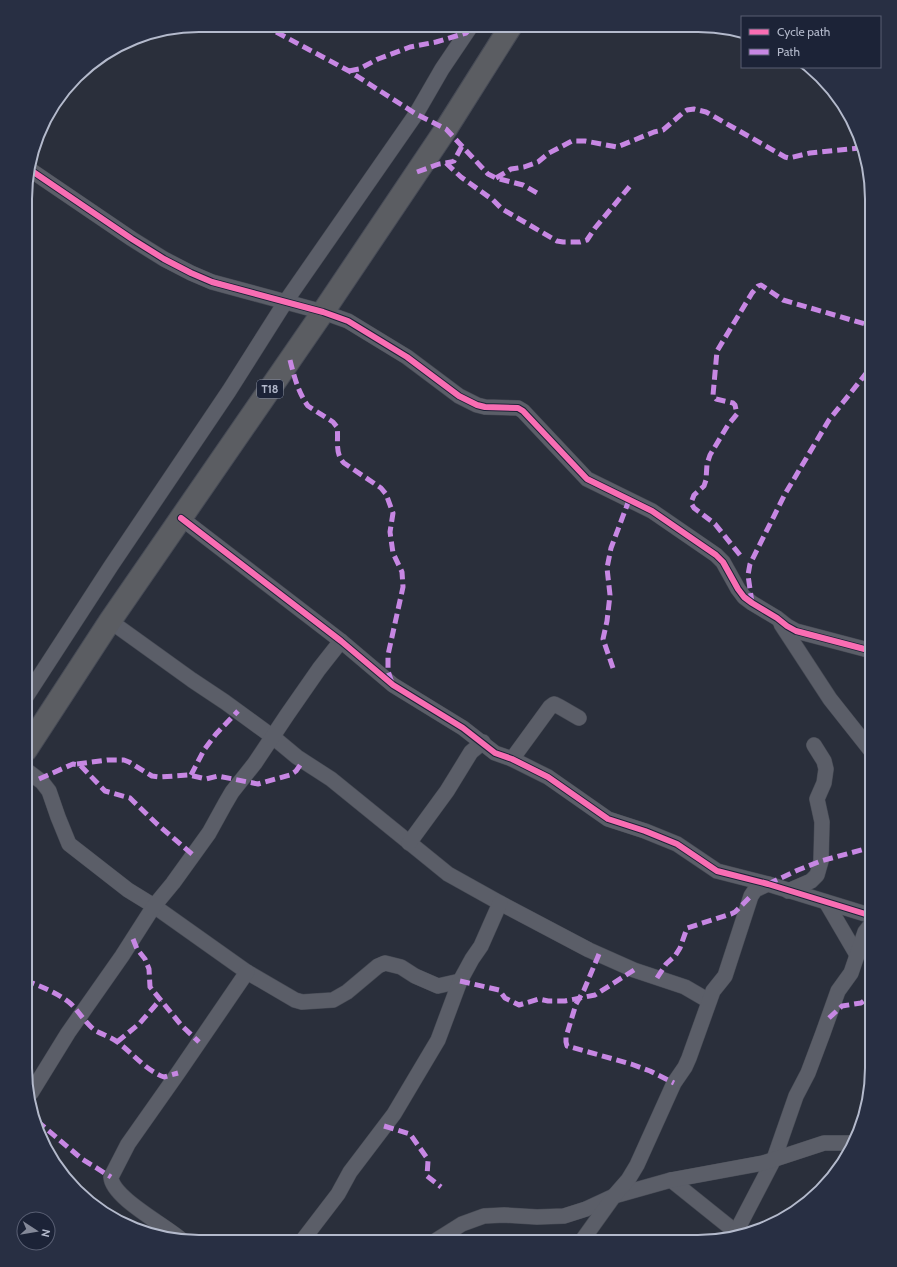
<svg xmlns="http://www.w3.org/2000/svg" width="897" height="1267" viewBox="0 0 897 1267" font-family="Cabin,sans-serif">
  <rect width="100%" height="100%" fill="#2a2f3b"/>
  <g fill="none" stroke-linecap="round" stroke-linejoin="round">
    <defs>
      <g id="minor">
        <path d="M29 169 132 239 164 259 191 273 212 282 323 312 348 321 407 357 459 396 477 405 485 407 518 408 523 411 587 479 652 511 716 555 723 562 738 589 744 597 752 603 777 618 787 626 796 631 872 651"/>
        <path d="M181 518 341 641 393 685 463 728 495 753 512 759 548 777 608 819 645 831 677 844 717 871 768 884 872 916"/>
        <path d="M110 621 192 680 225 702 273 737 297 757 331 779 448 874 500 903 589 950 634 970 685 987 709 1001"/>
        <path d="M781 624 830 699 872 752"/>
        <path d="M26 697 111 566 229 391 286 301 416 114 442 69 471 26"/>
        <path d="M512 759 550 707 554 704 560 707 579 718"/>
        <path d="M26 770 42 782 49 791 58 817 69 844 128 890 154 906 247 972 295 1000 302 1002 333 1000 347 992 378 966 385 963 401 967 415 976 438 986 460 981"/>
        <path d="M409 843 447 791 471 752 483 742"/>
        <path d="M788 891 811 881 817 875 821 861 822 822 817 799 824 783 826 769 824 761 814 745"/>
        <path d="M826 902 857 955"/>
        <path d="M31 1093 68 1033 122 956 154 906 173 883 209 833 225 804 232 792 255 763 287 715 319 669 341 641"/>
        <path d="M671 1180 737 1233"/>
        <path d="M736 1232 774 1159 796 1096 808 1073 823 1033 838 991 851 973 865 932 872 923"/>
        <path d="M183 1241C167 1226 112 1198 111 1177L128 1144 178 1073 247 972"/>
        <path d="M302 1241 338 1194 350 1172 394 1114 413 1082 438 1040 460 981 472 959 481 946 500 903"/>
        <path d="M435 1241 462 1224 484 1216 504 1215 537 1217 564 1216 586 1209 614 1196 671 1180 763 1163 824 1143H854"/>
        <path d="M581 1242 614 1196 628 1180 637 1165 674 1083 685 1067 689 1058 713 991 725 976 751 896 755 890 768 884"/>
      </g>
      <path id="highway" d="M26 750 110 621 323 312 446 129 511 26"/>
    </defs>
    <!-- minor casing -->
    <use href="#minor" stroke="#464a54" stroke-width="16"/>
    <!-- highway casing -->
    <use href="#highway" stroke="#474b56" stroke-width="24"/>
    <!-- minor -->
    <use href="#minor" stroke="#5b5e68" stroke-width="15"/>
    <!-- highway -->
    <use href="#highway" stroke="#5b5d62" stroke-width="22"/>
    <!-- quiet -->
    <g stroke="#c787e3" stroke-width="5" stroke-dasharray="10 5" stroke-linecap="butt">
      <path d="M263 25 349 71 416 114 446 129 488 174 496 178 523 185 539 194"/>
      <path d="M349 71 359 69 378 59 410 47 436 42 466 33 473 26"/>
      <path d="M446 163 461 177 493 200 502 209 557 241 563 242H580L587 240 595 228 630 186"/>
      <path d="M417 172 439 164 451 162 454 161 462 146"/>
      <path d="M496 178 511 169 524 167 538 162 549 153 572 141H585L617 147 654 132 663 130 684 112 687 110 694 109 706 112 785 157 789 158 810 153 860 148"/>
      <path d="M290 360C294 376 298 392 308 406L333 422 337 427C339 439 334 453 344 463L381 488 386 494 393 513 390 532 393 553 402 572 403 587 388 655V671L392 683"/>
      <path d="M740 555 715 524 694 508 691 503 694 495 704 486 706 480 707 464 710 455 728 425 737 414 735 405 733 403 716 399 713 395 717 351 752 293 758 286 761 285 783 300 872 326"/>
      <path d="M752 603 748 575 750 564 785 494 829 420 872 366"/>
      <path d="M613 668 603 639 607 621 610 595 607 568 611 548 629 500"/>
      <path d="M77 764 107 760H124L129 762 152 776 160 777 189 775 206 779 218 776 258 784 290 775 296 771 303 761"/>
      <path d="M191 775 204 750 216 734 238 711"/>
      <path d="M39 779 73 764 80 765 105 791 130 798 133 801 157 824 193 855"/>
      <path d="M768 884 798 870 821 861 872 847"/>
      <path d="M133 939 137 949 145 959 149 969 150 987 182 1026 199 1042"/>
      <path d="M599 954 584 990 576 1004 566 1037V1042L567 1046 631 1064 650 1071 674 1083"/>
      <path d="M657 978 666 964 675 956 680 948 687 928 731 914 735 912 751 896"/>
      <path d="M25 980C41 987 57 992 71 1004 80 1013 86 1024 96 1031 104 1035 113 1038 120 1044 134 1055 147 1071 164 1077L178 1073"/>
      <path d="M460 981 499 990 505 998 519 1005 539 999 548 1001H565L595 995 634 970"/>
      <path d="M829 1018 842 1006 861 1003 872 995"/>
      <path d="M117 1042 139 1024 160 1000"/>
      <path d="M37 1121 82 1159 111 1177"/>
      <path d="M384 1126 410 1134 427 1158 428 1161 427 1176 441 1187"/>
    </g>
    <defs>
      <g id="cycleway">
        <path d="M29 169 132 239 164 259 191 273 212 282 323 312 348 321 407 357 459 396 477 405 485 407 518 408 523 411 587 479 652 511 716 555 723 562 738 589 744 597 752 603 777 618 787 626 796 631 872 651"/>
        <path d="M181 518 341 641 393 685 463 728 495 753 512 759 548 777 608 819 645 831 677 844 717 871 768 884 872 916"/>
      </g>
    </defs>
    <!-- cycleway casing -->
    <use href="#cycleway" stroke="#1c2337" stroke-width="8"/>
    <!-- cycleway -->
    <use href="#cycleway" stroke="#f96db3" stroke-width="6"/>
  </g>
  <g text-anchor="middle" dominant-baseline="central" stroke-width="3" stroke-linejoin="round" paint-order="stroke">
    <!-- shield labels -->
    <rect fill="#1c2337" stroke="#868d9f" stroke-width="1" x="257" y="380" width="26" height="18" rx="3"/>
    <g font-size="11" font-weight="bold" fill="#b4bacc">
      <text x="270" y="389">T18</text>
    </g>
  </g>
  <!-- crop -->
  <path d="M0 0H897V1267H0ZM199 32H698A167 167 0 0 1 865 199V1068A167 167 0 0 1 698 1235H199A167 167 0 0 1 32 1068V199A167 167 0 0 1 199 32Z" fill="#282f43" fill-rule="evenodd"/>
  <path fill="none" stroke="#b4bacc" stroke-width="2" d="M199 32H698A167 167 0 0 1 865 199V1068A167 167 0 0 1 698 1235H199A167 167 0 0 1 32 1068V199A167 167 0 0 1 199 32Z"/>
  <!-- legend -->
  <rect x="741" y="16" width="140" height="52" fill="#1c2337" stroke="#595f73"/>
  <rect x="749" y="29" width="20" height="6" fill="#f96db3" stroke="#595f73"/>
  <text x="777" y="36" font-size="12" fill="#b4bacc">Cycle path</text>
  <rect x="749" y="49" width="20" height="6" fill="#c787e3" stroke="#595f73"/>
  <text x="777" y="56" font-size="12" fill="#b4bacc">Path</text>
  <!-- north arrow -->
  <g transform="translate(36 1231) rotate(102)"><circle r="19" fill="#1c2337" stroke="#595f73"/>
  <path d="M0-3L7 15L0 10L-7 15Z" fill="#848999"/>
  <text y="-6" font-size="11" font-weight="bold" text-anchor="middle" fill="#b4bacc">N</text>
  </g>
</svg>
